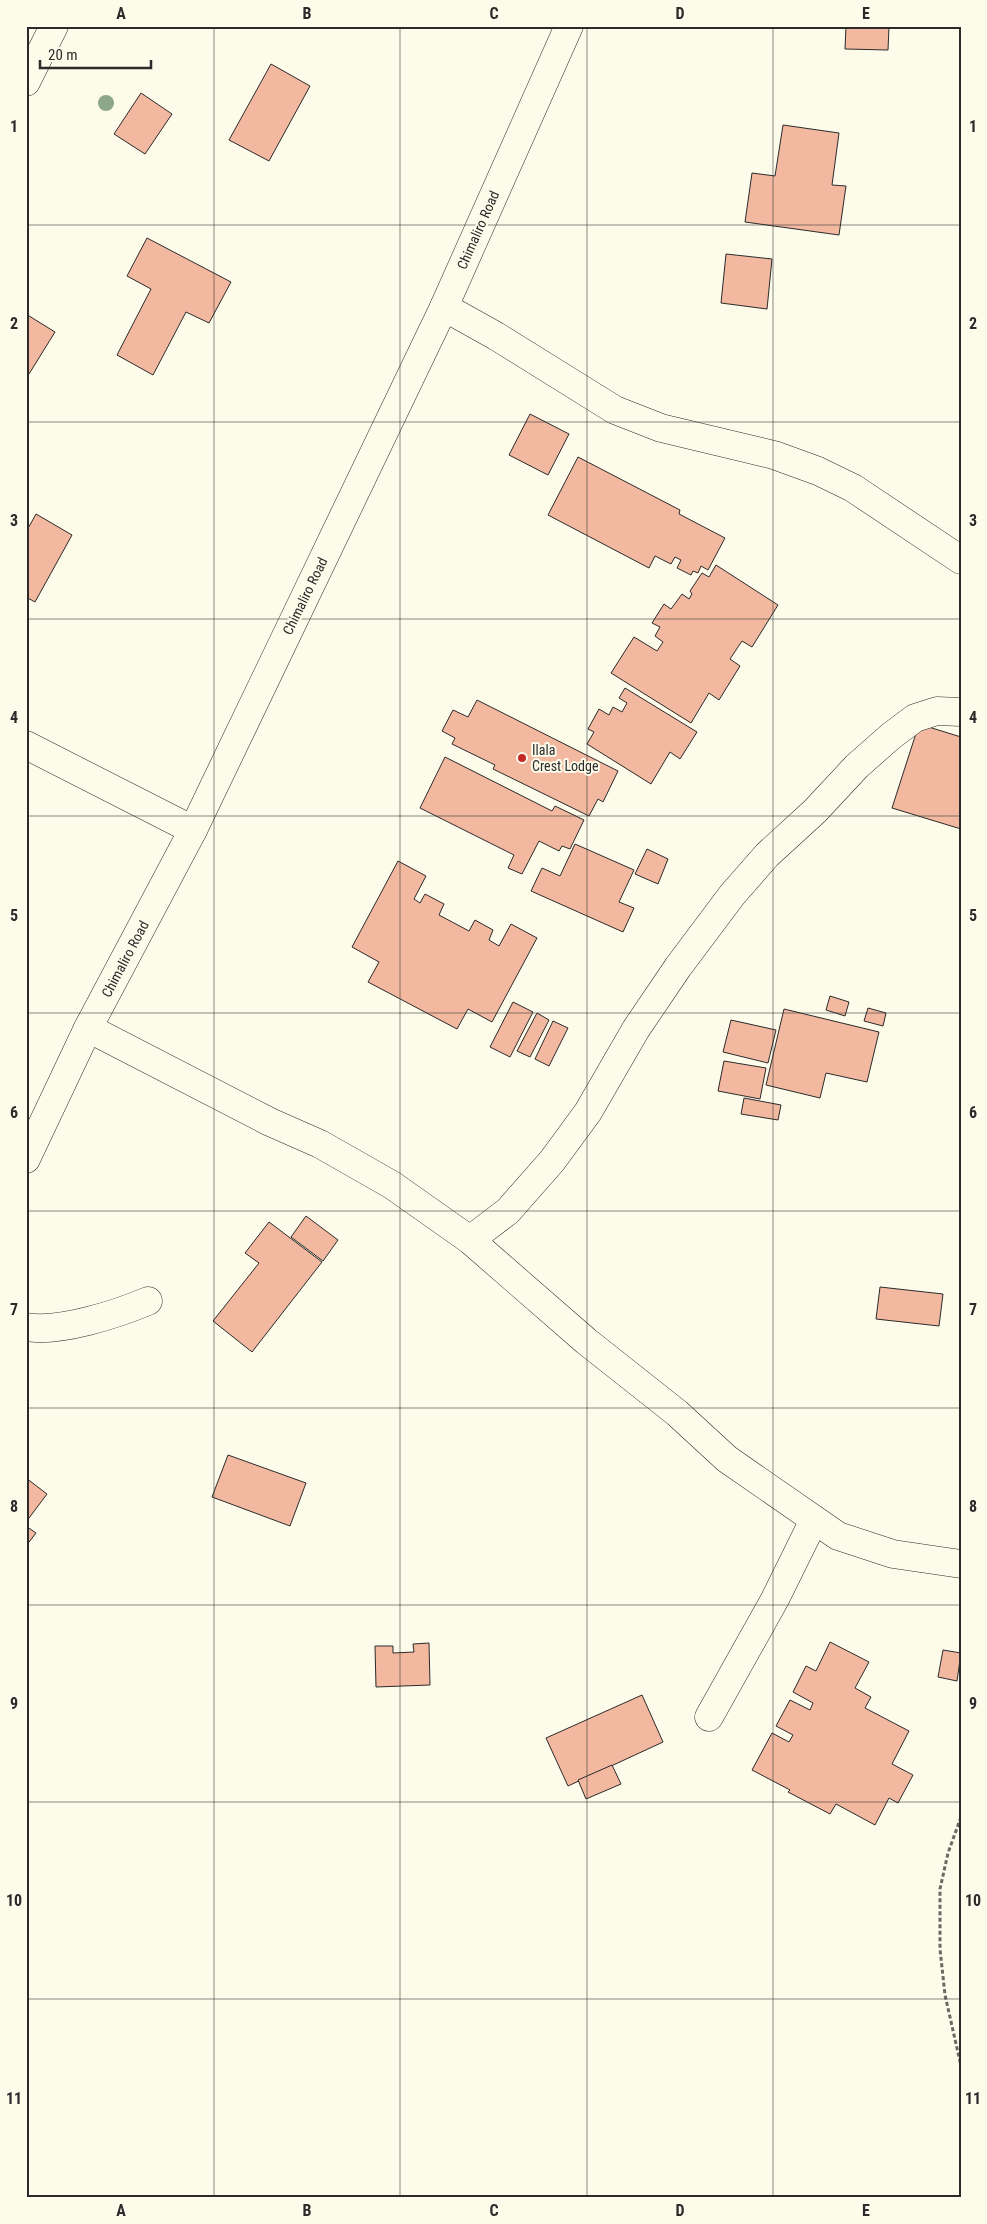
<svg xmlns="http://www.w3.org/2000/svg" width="987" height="2224" viewBox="0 0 987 2224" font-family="'Roboto Condensed',sans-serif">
  <rect width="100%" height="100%" fill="#fdfbea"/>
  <!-- building -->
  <g fill="#f2b8a0" stroke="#2b2b2b">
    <path d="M846 26H889L888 50 845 49Z"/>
    <path d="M271 64 310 86 269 161 229 140Z"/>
    <path d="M141 93 172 114 145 154 114 134Z"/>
    <path d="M783 125 839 133 832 185 846 186 839 235 745 222 752 173 775 176Z"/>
    <path d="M147 238 231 282 209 323 186 312 153 375 117 355 151 289 127 276Z"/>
    <path d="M726 254 772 259 767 309 721 303Z"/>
    <path d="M26 314 55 332 29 374 26 372Z"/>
    <path d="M530 414 569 434 548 475 509 455Z"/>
    <path d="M578 457 680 510 679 514 725 538 708 570 701 566 698 573 693 571 691 575 677 568 681 560 675 557 671 564 655 556 649 568 548 515Z"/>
    <path d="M36 514 72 535 35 602 26 597V532Z"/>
    <path d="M716 565 778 605 752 647 742 641 730 659 740 666 719 700 709 693 691 723 611 673 634 637 657 651 663 642 655 636 660 627 652 623 664 604 671 609 682 594 689 599 692 594 690 591 702 573 709 577Z"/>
    <path d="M625 688 697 732 680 759 670 752 651 784 587 744 594 732 588 729 599 709 609 715 613 707 622 712 627 703 619 698Z"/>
    <path d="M477 700 618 771 603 802 598 799 589 816 493 769 495 765 452 744 455 738 442 731 453 710 468 717Z"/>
    <path d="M919 724 961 737V829L892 808Z"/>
    <path d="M445 757 552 811 555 806 584 820 570 849 562 846 559 851 539 841 522 874 508 868 514 855 420 808Z"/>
    <path d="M575 844 634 870 619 902 634 908 623 932 531 891 542 868 560 876Z"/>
    <path d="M647 849 668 859 658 884 635 874Z"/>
    <path d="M398 861 426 876 414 899 420 903 425 894 444 904 439 915 469 931 475 920 493 930 489 940 499 946 511 924 537 938 492 1022 468 1009 457 1029 368 982 379 962 352 947Z"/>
    <path d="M830 996 849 1002 845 1016 826 1010Z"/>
    <path d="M513 1002 533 1012 510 1057 490 1047Z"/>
    <path d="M868 1008 886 1013 883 1026 864 1021Z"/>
    <path d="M784 1009 879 1032 867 1082 826 1073 820 1098 766 1085Z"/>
    <path d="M537 1013 549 1020 530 1057 517 1051Z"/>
    <path d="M731 1020 776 1030 768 1063 723 1052Z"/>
    <path d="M553 1021 568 1028 549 1066 535 1059Z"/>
    <path d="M724 1061 766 1068 760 1099 718 1091Z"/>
    <path d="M744 1098 781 1105 778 1120 741 1114Z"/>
    <path d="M306 1216 338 1240 323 1261 291 1237Z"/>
    <path d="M269 1222 322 1262 252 1352 213 1321 259 1263 245 1253Z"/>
    <path d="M880 1287 943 1294 939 1326 876 1319Z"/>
    <path d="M228 1455 306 1483 290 1526 212 1497Z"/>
    <path d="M26 1478 47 1494 26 1522Z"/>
    <path d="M26 1526 36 1533 26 1546Z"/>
    <path d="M830 1642 869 1662 855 1688 871 1697 865 1708 909 1731 892 1764 913 1775 898 1803 889 1798 875 1825 836 1804 830 1814 788 1792 790 1790 752 1770 772 1733 789 1742 793 1735 776 1726 790 1700 810 1710 813 1703 793 1692 806 1666 816 1671Z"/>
    <path d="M429 1643 430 1685 376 1687 375 1646H393V1653L414 1652 413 1644Z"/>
    <path d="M943 1650 961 1653 957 1681 938 1677Z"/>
    <path d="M642 1695 663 1742 568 1786 546 1738Z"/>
    <path d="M612 1765 621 1784 586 1799 578 1780Z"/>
  </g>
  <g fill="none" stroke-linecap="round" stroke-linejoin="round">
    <defs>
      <g id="minor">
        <path d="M26 82 54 26"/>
        <path d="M444 307 496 336 615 410 661 428 774 455 818 471 853 488 961 560"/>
        <path d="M26 745 193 830"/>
        <path d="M88 1028 270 1122 320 1144 392 1185 470 1240 586 1341 677 1413 727 1459 838 1536 893 1554 961 1564"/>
        <path d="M26 1159 88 1028 193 830 444 307 569 26"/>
        <path d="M470 1240 508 1211 552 1161 588 1112 636 1029 678 967 732 895 767 855 815 811 857 766 891 736 915 718 937 711 961 712"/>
        <path d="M26 1327C59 1333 117 1314 148 1301"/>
        <path d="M709 1717 775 1599 814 1520"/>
      </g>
    </defs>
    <!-- minor casing -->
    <use href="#minor" stroke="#2b2b2b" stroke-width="29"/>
    <!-- path -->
    <path stroke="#6a6964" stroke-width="3" stroke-dasharray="4 2.5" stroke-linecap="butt" d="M961 1817 948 1853 940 1889V1949L945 1995 961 2066"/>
    <!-- minor -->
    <use href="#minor" stroke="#fdfbea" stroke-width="28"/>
  </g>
  <!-- trees -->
  <circle fill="#8ea78a" cx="106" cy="103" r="8"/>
  <!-- grid -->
  <path fill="none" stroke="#2b2b2b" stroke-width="1" stroke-opacity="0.55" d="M214 26V2198M400 26V2198M587 26V2198M773 26V2198M26 225H961M26 422H961M26 619H961M26 816H961M26 1013H961M26 1211H961M26 1408H961M26 1605H961M26 1802H961M26 1999H961"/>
  <!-- markers -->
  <circle fill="#c62828" stroke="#fdfbea" stroke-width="2" cx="522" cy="758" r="5"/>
  <g text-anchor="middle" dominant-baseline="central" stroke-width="4" stroke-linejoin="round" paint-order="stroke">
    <!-- street labels -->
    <g font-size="14" fill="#2b2b2b" stroke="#fdfbea">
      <text transform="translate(478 230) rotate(-66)">Chimaliro Road</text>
      <text transform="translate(305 596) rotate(-64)">Chimaliro Road</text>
      <text transform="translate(125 959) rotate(-62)">Chimaliro Road</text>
    </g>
    <!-- poi labels -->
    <g font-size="14" fill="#2b2b2b" stroke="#fdfbea" text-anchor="start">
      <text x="532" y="750">Ilala<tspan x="532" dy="16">Crest Lodge</tspan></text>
    </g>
  </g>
  <!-- border -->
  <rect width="987" height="2224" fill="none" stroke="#fdfbea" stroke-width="55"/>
  <!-- scale -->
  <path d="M40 60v8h111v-8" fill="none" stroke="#2b2b2b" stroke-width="2.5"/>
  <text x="48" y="60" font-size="15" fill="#2b2b2b" stroke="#fdfbea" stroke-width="4" paint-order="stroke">20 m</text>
  <rect x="28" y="28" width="932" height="2168" fill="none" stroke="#2b2b2b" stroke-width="2"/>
  <g font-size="16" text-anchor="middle" font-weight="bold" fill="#2b2b2b">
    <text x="121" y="19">A</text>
    <text x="307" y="19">B</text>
    <text x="494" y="19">C</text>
    <text x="680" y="19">D</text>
    <text x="866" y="19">E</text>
    <text x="14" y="132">1</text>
    <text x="973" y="132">1</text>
    <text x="14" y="329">2</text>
    <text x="973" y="329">2</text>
    <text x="14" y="526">3</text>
    <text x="973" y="526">3</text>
    <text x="14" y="723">4</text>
    <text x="973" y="723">4</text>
    <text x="14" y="921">5</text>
    <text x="973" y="921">5</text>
    <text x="14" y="1118">6</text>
    <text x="973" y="1118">6</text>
    <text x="14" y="1315">7</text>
    <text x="973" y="1315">7</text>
    <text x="14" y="1512">8</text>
    <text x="973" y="1512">8</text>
    <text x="14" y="1709">9</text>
    <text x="973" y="1709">9</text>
    <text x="14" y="1906">10</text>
    <text x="973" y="1906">10</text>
    <text x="14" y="2104">11</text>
    <text x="973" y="2104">11</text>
    <text x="121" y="2216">A</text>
    <text x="307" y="2216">B</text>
    <text x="494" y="2216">C</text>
    <text x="680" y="2216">D</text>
    <text x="866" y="2216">E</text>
  </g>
</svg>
